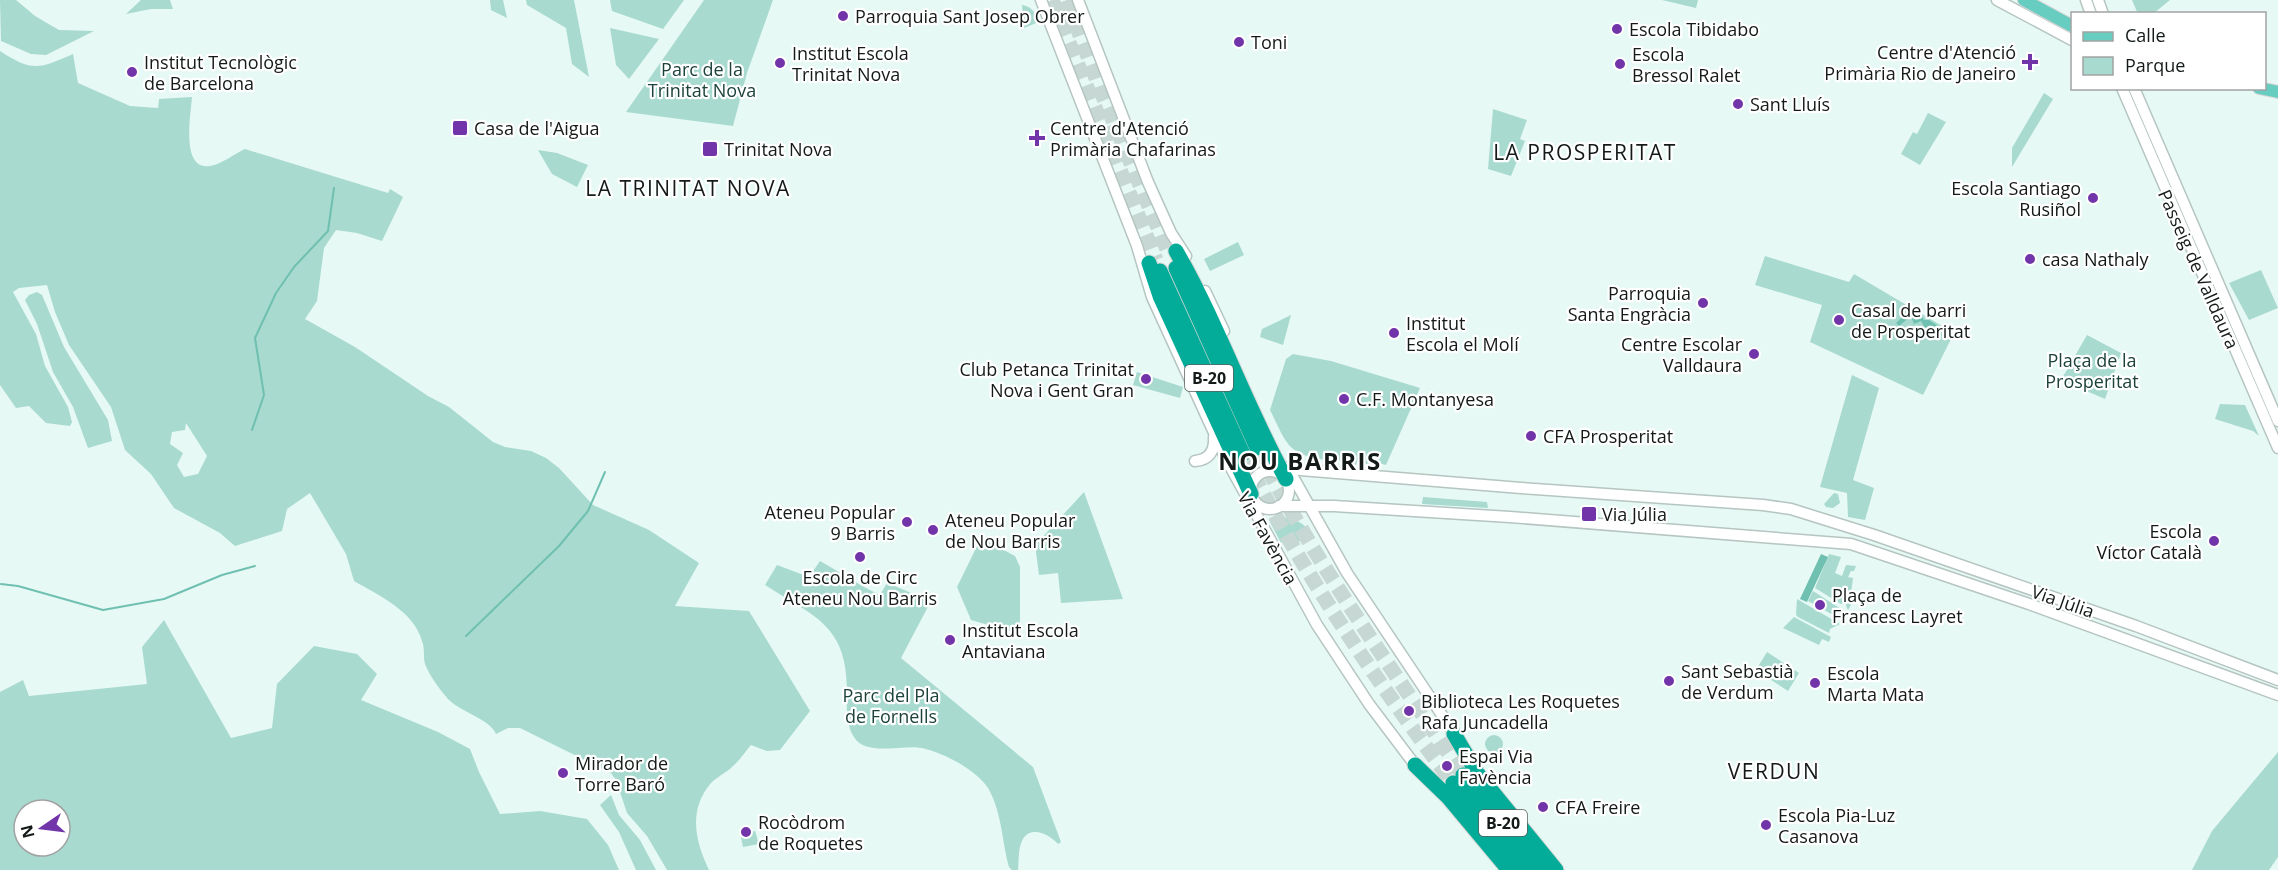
<svg xmlns="http://www.w3.org/2000/svg" width="2278" height="870" viewBox="0 0 2278 870" font-family="'Open Sans',sans-serif">
  <rect width="100%" height="100%" fill="#e7f9f5"/>
  <!-- green -->
  <g fill="#a8dacf" fill-rule="evenodd">
    <path d="M0 0H16L35 16 59 30 94 31 46 55 31 54 1 41Z"/>
    <path d="M141 0H170L173 9H151L126 14Z"/>
    <path d="M490 0H503L507 18 491 10Z"/>
    <path d="M526 0H574L589 77 572 64 566 28 527 5Z"/>
    <path d="M610 0H684L663 29 612 11Z"/>
    <path d="M704 0H773L747 73 733 126 626 112Z"/>
    <path d="M1662 0H1698L1696 8Z"/>
    <path d="M2132 0H2170L2154 13 2138 14Z"/>
    <path d="M1022 5C1032 6 1036 14 1039 22L1024 28Z"/>
    <path d="M610 28 659 39 629 79 616 65Z"/>
    <path d="M0 51C32 72 39 69 73 54L78 83 130 106 158 108 159 99 192 97C191 113 180 171 210 166 222 164 234 154 245 149L388 193 390 189 403 197 382 241 357 233 336 230 324 248 317 301 305 319 355 347 428 396 449 407 493 442 505 447 531 451 546 458 559 468 593 505 649 530 699 563 675 606 749 611 810 711 780 750 767 751 751 745C745 752 740 760 733 766 726 773 718 776 711 783 688 810 695 841 709 870H667L647 836 627 813 616 780 611 773 520 728H508L496 734C490 719 460 712 448 699 440 690 429 675 425 664 423 656 425 648 422 641 414 611 378 595 354 581L346 554 310 493 287 509 282 531 235 546 220 533 174 508 151 474 125 450 111 407 69 345 55 312 47 285 19 288 13 292 36 334 45 366 68 407 72 422 70 426 46 423 29 406 16 408 0 385ZM186 423 207 456 198 474 184 477 177 465 183 453 170 444 172 432 185 430Z"/>
    <path d="M2044 93 2053 99 2012 167V148Z"/>
    <path d="M1493 109 1527 120 1520 139 1525 141 1511 176 1488 169Z"/>
    <path d="M1928 113 1946 122 1920 165 1901 154 1913 132 1917 134Z"/>
    <path d="M538 150 557 153 588 165 577 187 552 174Z"/>
    <path d="M1238 242 1244 255 1210 271 1204 259Z"/>
    <path d="M1765 256 1849 282 1854 274 1954 333 1923 395 1810 342 1822 305 1755 285Z"/>
    <path d="M2261 270 2278 308 2249 320 2229 283Z"/>
    <path d="M37 292 42 295 64 347 108 420 112 441 88 448 73 407 53 372 37 324 25 300 29 295Z"/>
    <path d="M1291 315 1283 345 1260 337 1262 329Z"/>
    <path d="M2087 335 2121 353 2105 399 2061 380Z"/>
    <path d="M1293 354 1331 361 1420 388 1386 465 1371 461 1370 465 1357 462 1356 465 1327 457V460C1287 455 1287 444 1270 410L1286 359Z"/>
    <path d="M1137 372 1183 387 1180 398 1133 385Z"/>
    <path d="M1852 375 1879 388 1853 480 1874 488 1865 520 1848 517 1847 493 1820 487Z"/>
    <path d="M2220 404 2245 405 2259 436 2253 431 2215 419Z"/>
    <path d="M1084 492 1123 599 1061 603 1058 573 1039 575 1036 552 1038 542Z"/>
    <path d="M1834 493 1838 494 1840 503 1833 508 1826 507 1824 504Z"/>
    <path d="M1423 497 1487 502 1488 508 1422 504Z"/>
    <path d="M1279 517C1294 517 1304 523 1312 534L1289 547 1285 541 1281 543 1269 520Z"/>
    <path d="M981 538 1015 556 1020 567V634L971 620 957 587Z"/>
    <path d="M1829 554 1841 557 1835 573 1842 576 1846 565 1856 566 1854 571H1851L1848 577 1853 578 1851 593 1856 596 1848 610 1845 603 1841 604 1815 588Z"/>
    <path d="M820 561C840 572 858 585 880 595L887 583 931 601 901 658 1033 767 1061 842 1058 844C1050 835 1030 824 1022 841 1018 849 1019 861 1018 870H1012L1009 867C1002 842 1002 812 988 788 975 769 944 753 922 748 904 744 865 757 854 737 845 724 847 703 847 688 846 624 813 616 765 585L777 565 809 577Z"/>
    <path d="M1813 591 1846 612 1840 619 1837 614 1835 616 1808 601Z"/>
    <path d="M1797 599 1840 624 1830 629 1829 633 1798 617 1796 615Z"/>
    <path d="M1794 617 1831 637 1829 642 1822 639 1819 645 1783 628Z"/>
    <path d="M164 620 231 738 272 728 277 684 314 646 357 654 377 674 361 700 438 732 470 749 479 772 500 814 540 811 587 819 608 845 619 870H0V692L23 680 29 696 147 684 142 647ZM24 810H60V846H24Z"/>
    <path d="M1767 652 1799 673 1788 691 1756 670Z"/>
    <circle cx="1494" cy="744" r="9"/>
    <path d="M2278 752V857L2269 870H2192L2212 831Z"/>
    <path d="M611 795 619 815 640 840 656 870H636L619 832 600 805Z"/>
    <path d="M755 831 759 844 743 847 740 833Z"/>
  </g>
  <!-- water -->
  <g fill="#6fc0b0">
    <path d="M1908 311 1915 315 1914 318 1917 320 1921 315 1924 320H1929L1938 326 1925 328 1921 321 1914 324 1911 316 1899 326 1896 323Z"/>
    <path d="M1821 554 1828 557 1807 602 1800 599Z"/>
  </g>
  <g fill="none" stroke-linecap="round" stroke-linejoin="round">
    <!-- stream -->
    <g stroke="#6fc0b0" stroke-width="2">
      <path d="M252 430 264 395 255 338 276 293 294 267 328 231 334 188"/>
      <path d="M1 584 18 586 103 610 164 599 222 575 255 566"/>
      <path d="M466 636 559 546 588 511 605 472"/>
    </g>
    <!-- highway-tunnel -->
    <g stroke="#c7d8d4" stroke-width="15" stroke-dasharray="15 8" stroke-linecap="butt">
      <path d="M1052 0 1156 260"/>
      <path d="M1067 0 1100 89 1169 254"/>
      <path d="M1257 448C1315 563 1392 668 1463 775"/>
      <path d="M1243 454C1301 571 1375 679 1453 783"/>
    </g>
    <defs>
      <g id="secondary">
        <path d="M1041 0 1137 246 1152 297 1226 459 1317 625 1369 704 1418 769"/>
        <path d="M1078 0 1148 182 1171 233 1186 256"/>
        <path d="M1997 0 2072 40"/>
        <path d="M2086 0 2091 14"/>
        <path d="M2098 0 2103 14"/>
        <path d="M2122 88 2278 448"/>
        <path d="M2134 88 2278 421"/>
        <path d="M1205 291 1224 331"/>
        <path d="M1195 461C1209 460 1215 451 1214 437"/>
        <path d="M1288 468 1347 573 1458 739"/>
        <circle cx="1270" cy="490" r="19"/>
        <path d="M1278 471 1288 469 1521 488 1763 505 1791 509 1874 535 2136 626 2278 680"/>
        <path d="M1279 506H1334L1510 517 1851 544 2029 604 2278 695"/>
      </g>
      <g id="primary">
        <path d="M2024 0 2072 26"/>
        <path d="M2259 88 2278 92"/>
      </g>
      <g id="highway">
        <path d="M1176 251C1218 324 1245 405 1286 479"/>
        <path d="M1149 263 1160 296 1251 494"/>
        <path d="M1176 268 1257 448"/>
        <path d="M1160 271 1243 454"/>
        <path d="M1454 734 1477 773 1556 870"/>
        <path d="M1415 765 1448 797 1509 870"/>
        <path d="M1463 775 1542 870"/>
        <path d="M1453 783 1525 870"/>
      </g>
    </defs>
    <!-- secondary casing -->
    <use href="#secondary" stroke="#b5c5c1" stroke-width="13"/>
    <!-- primary casing -->
    <use href="#primary" stroke="#d5d6d5" stroke-width="14"/>
    <!-- highway casing -->
    <use href="#highway" stroke="#d5d6d5" stroke-width="17"/>
    <!-- secondary -->
    <use href="#secondary" stroke="#fff" stroke-width="10"/>
    <!-- primary -->
    <use href="#primary" stroke="#68cdc1" stroke-width="12"/>
    <!-- highway -->
    <use href="#highway" stroke="#03ac98" stroke-width="15"/>
  </g>
  <!-- markers -->
  <g fill="#7134a9" stroke="#fff" stroke-width="2">
    <circle cx="843" cy="16" r="6"/>
    <circle cx="1617" cy="29" r="6"/>
    <circle cx="1239" cy="42" r="6"/>
    <path d="M2027 53h6v6h6v6h-6v6h-6v-6h-6v-6h6z"/>
    <circle cx="780" cy="63" r="6"/>
    <circle cx="1620" cy="64" r="6"/>
    <circle cx="132" cy="72" r="6"/>
    <circle cx="1738" cy="104" r="6"/>
    <rect x="452" y="120" width="16" height="16" rx="3"/>
    <path d="M1034 129h6v6h6v6h-6v6h-6v-6h-6v-6h6z"/>
    <rect x="702" y="141" width="16" height="16" rx="3"/>
    <circle cx="2093" cy="198" r="6"/>
    <circle cx="2030" cy="259" r="6"/>
    <circle cx="1703" cy="303" r="6"/>
    <circle cx="1839" cy="320" r="6"/>
    <circle cx="1394" cy="333" r="6"/>
    <circle cx="1754" cy="354" r="6"/>
    <circle cx="1146" cy="379" r="6"/>
    <circle cx="1344" cy="399" r="6"/>
    <circle cx="1531" cy="436" r="6"/>
    <rect x="1581" y="506" width="16" height="16" rx="3"/>
    <circle cx="907" cy="522" r="6"/>
    <circle cx="933" cy="530" r="6"/>
    <circle cx="2214" cy="541" r="6"/>
    <circle cx="860" cy="557" r="6"/>
    <circle cx="1820" cy="605" r="6"/>
    <circle cx="950" cy="640" r="6"/>
    <circle cx="1669" cy="681" r="6"/>
    <circle cx="1815" cy="683" r="6"/>
    <circle cx="1409" cy="711" r="6"/>
    <circle cx="1447" cy="766" r="6"/>
    <circle cx="563" cy="773" r="6"/>
    <circle cx="1543" cy="807" r="6"/>
    <circle cx="1766" cy="825" r="6"/>
    <circle cx="746" cy="832" r="6"/>
  </g>
  <g text-anchor="middle" dominant-baseline="central" stroke-width="4.5" stroke-linejoin="round" paint-order="stroke">
    <!-- shield labels -->
    <g fill="#fff" stroke="#5a5f5d" stroke-width="1.5">
      <rect x="1185" y="365" width="48" height="26" rx="4.5"/>
      <rect x="1479" y="810" width="48" height="26" rx="4.5"/>
    </g>
    <g font-size="16" font-weight="bold" fill="#131a18">
      <text x="1209" y="378">B-20</text>
      <text x="1503" y="823">B-20</text>
    </g>
    <!-- poi labels -->
    <g font-size="18" fill="#131a18" stroke="#fff" text-anchor="start">
      <text x="855" y="16">Parroquia Sant Josep Obrer</text>
      <text x="1629" y="29">Escola Tibidabo</text>
      <text x="1251" y="42">Toni</text>
      <text x="2016" y="52" text-anchor="end">Centre d'Atenció<tspan x="2016" dy="21">Primària Rio de Janeiro</tspan></text>
      <text x="792" y="53">Institut Escola<tspan x="792" dy="21">Trinitat Nova</tspan></text>
      <text x="1632" y="54">Escola<tspan x="1632" dy="21">Bressol Ralet</tspan></text>
      <text x="144" y="62">Institut Tecnològic<tspan x="144" dy="21">de Barcelona</tspan></text>
      <text x="1750" y="104">Sant Lluís</text>
      <text x="474" y="128">Casa de l'Aigua</text>
      <text x="1050" y="128">Centre d'Atenció<tspan x="1050" dy="21">Primària Chafarinas</tspan></text>
      <text x="724" y="149">Trinitat Nova</text>
      <text x="2081" y="188" text-anchor="end">Escola Santiago<tspan x="2081" dy="21">Rusiñol</tspan></text>
      <text x="2042" y="259">casa Nathaly</text>
      <text x="1691" y="293" text-anchor="end">Parroquia<tspan x="1691" dy="21">Santa Engràcia</tspan></text>
      <text x="1851" y="310">Casal de barri<tspan x="1851" dy="21">de Prosperitat</tspan></text>
      <text x="1406" y="323">Institut<tspan x="1406" dy="21">Escola el Molí</tspan></text>
      <text x="1742" y="344" text-anchor="end">Centre Escolar<tspan x="1742" dy="21">Valldaura</tspan></text>
      <text x="1134" y="369" text-anchor="end">Club Petanca Trinitat<tspan x="1134" dy="21">Nova i Gent Gran</tspan></text>
      <text x="1356" y="399">C.F. Montanyesa</text>
      <text x="1543" y="436">CFA Prosperitat</text>
      <text x="895" y="512" text-anchor="end">Ateneu Popular<tspan x="895" dy="21">9 Barris</tspan></text>
      <text x="1602" y="514">Via Júlia</text>
      <text x="945" y="520">Ateneu Popular<tspan x="945" dy="21">de Nou Barris</tspan></text>
      <text x="2202" y="531" text-anchor="end">Escola<tspan x="2202" dy="21">Víctor Català</tspan></text>
      <text x="860" y="577" text-anchor="middle">Escola de Circ<tspan x="860" dy="21">Ateneu Nou Barris</tspan></text>
      <text x="1832" y="595">Plaça de<tspan x="1832" dy="21">Francesc Layret</tspan></text>
      <text x="962" y="630">Institut Escola<tspan x="962" dy="21">Antaviana</tspan></text>
      <text x="1681" y="671">Sant Sebastià<tspan x="1681" dy="21">de Verdum</tspan></text>
      <text x="1827" y="673">Escola<tspan x="1827" dy="21">Marta Mata</tspan></text>
      <text x="1421" y="701">Biblioteca Les Roquetes<tspan x="1421" dy="21">Rafa Juncadella</tspan></text>
      <text x="1459" y="756">Espai Via<tspan x="1459" dy="21">Favència</tspan></text>
      <text x="575" y="763">Mirador de<tspan x="575" dy="21">Torre Baró</tspan></text>
      <text x="1555" y="807">CFA Freire</text>
      <text x="1778" y="815">Escola Pia-Luz<tspan x="1778" dy="21">Casanova</tspan></text>
      <text x="758" y="822">Rocòdrom<tspan x="758" dy="21">de Roquetes</tspan></text>
    </g>
    <!-- park labels -->
    <g font-size="18" fill="#1c423b" stroke="#fff">
      <text x="702" y="69">Parc de la<tspan x="702" dy="21">Trinitat Nova</tspan></text>
      <text x="2092" y="360">Plaça de la<tspan x="2092" dy="21">Prosperitat</tspan></text>
      <text x="891" y="695">Parc del Pla<tspan x="891" dy="21">de Fornells</tspan></text>
    </g>
    <!-- street labels -->
    <g font-size="18" fill="#131a18" stroke="#fff">
      <text transform="translate(2199 269) rotate(66)">Passeig de Valldaura</text>
      <text transform="translate(1268 538) rotate(61)">Via Favència</text>
      <text transform="translate(2063 601) rotate(19)">Via Júlia</text>
    </g>
    <!-- quarter labels -->
    <g font-size="21" letter-spacing="1.5" fill="#131a18" stroke="#fff">
      <text x="1585" y="152">LA PROSPERITAT</text>
      <text x="688" y="188">LA TRINITAT NOVA</text>
      <text x="1774" y="771">VERDUN</text>
    </g>
    <!-- district labels -->
    <g font-size="24" font-weight="bold" letter-spacing="1.5" fill="#131a18" stroke="#fff">
      <text x="1300" y="460">NOU BARRIS</text>
    </g>
  </g>
  <!-- legend -->
  <rect x="2071" y="12" width="195" height="78" fill="#ffffff" stroke="#a1a3a3" stroke-width="1.5"/>
  <rect x="2083" y="32" width="30" height="9" fill="#68cdc1" stroke="#a1a3a3" stroke-width="1.5"/>
  <text x="2125" y="42" font-size="18" fill="#131a18">Calle</text>
  <rect x="2083" y="57" width="30" height="18" fill="#a8dacf" stroke="#a1a3a3" stroke-width="1.5"/>
  <text x="2125" y="72" font-size="18" fill="#131a18">Parque</text>
  <!-- north arrow -->
  <g transform="translate(42 828) rotate(256)"><circle r="28" fill="#ffffff" stroke="#a1a3a3" stroke-width="1.5"/>
  <path d="M0-4.5L10 22L0 15L-10 22Z" fill="#7134a9"/>
  <text y="-9" font-size="16" font-weight="bold" text-anchor="middle" fill="#131a18">N</text>
  </g>
</svg>
